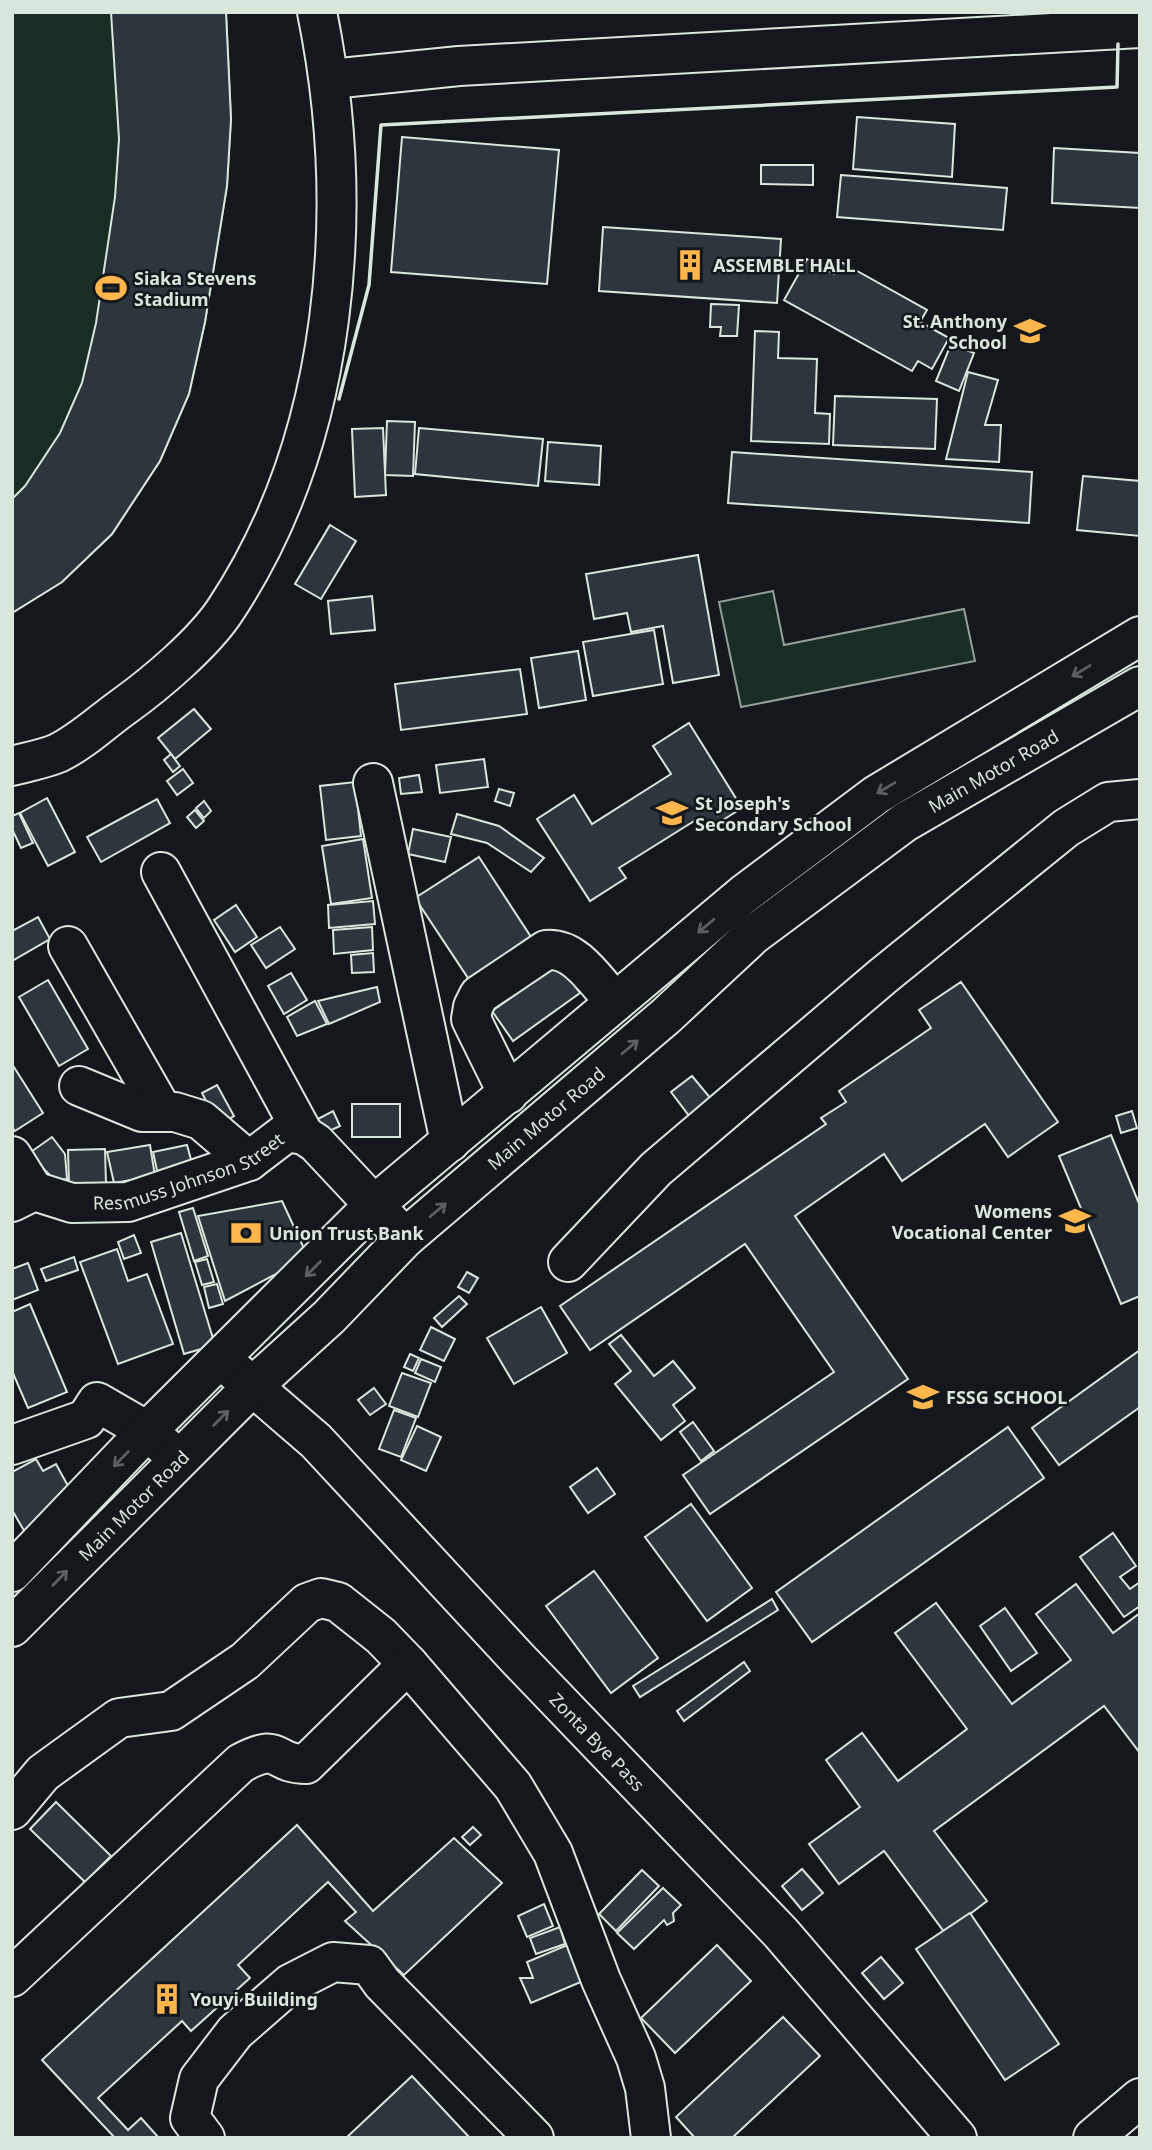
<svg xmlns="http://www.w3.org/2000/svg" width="1152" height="2150" viewBox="0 0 1152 2150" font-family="'Noto Sans',sans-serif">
  <rect width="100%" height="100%" fill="#14181c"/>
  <!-- green -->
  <g fill="#1a2d24" stroke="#939e99" stroke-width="2">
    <path d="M12 12H226L231 119 227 186 205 322 189 394 160 461 112 534 62 582 12 613Z"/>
    <path d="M773 591 784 645 964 609 975 661 741 707 719 602Z"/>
  </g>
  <!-- building -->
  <g fill="#2c363c" stroke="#d8e6dc" stroke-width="2">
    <path d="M111 12H226L231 119 227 186 205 322 189 394 160 461 112 534 62 582 12 613V499L25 486 60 433 82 383 96 323 115 197 119 139Z"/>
    <path d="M857 117 955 124 952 177 853 169Z"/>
    <path d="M402 137 559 150 547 284 391 272Z"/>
    <path d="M1054 148 1140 153V208L1052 203Z"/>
    <path d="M761 165H813V185L761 184Z"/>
    <path d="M841 175 1007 188 1003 230 837 217Z"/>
    <path d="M603 227 781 239 777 303 599 291Z"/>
    <path d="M807 259 834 274 841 262 927 310 920 322 949 338 932 369 918 361 912 371 784 300Z"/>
    <path d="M711 304 739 305 737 336H720L721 327H710Z"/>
    <path d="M755 331 779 332 778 358 817 359 815 413 830 414 829 444 751 441Z"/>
    <path d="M951 344 974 353 959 391 936 381Z"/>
    <path d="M968 372 998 380 985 425H1001L999 462 946 459Z"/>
    <path d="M835 396 937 399 935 449 833 445Z"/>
    <path d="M387 421 415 422 413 476 385 475Z"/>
    <path d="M383 428 386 495 355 497 352 429Z"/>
    <path d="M419 428 543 439 538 486 415 474Z"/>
    <path d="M548 442 601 446 599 485 545 481Z"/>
    <path d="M732 452 1032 472 1029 523 728 503Z"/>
    <path d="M1083 476 1140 481V536L1077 530Z"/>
    <path d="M330 525 356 541 321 599 295 584Z"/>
    <path d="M698 555 719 675 673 683 663 626 631 632 627 613 594 619 586 574Z"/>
    <path d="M372 596 375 630 331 634 328 601Z"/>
    <path d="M654 630 663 684 593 696 583 642Z"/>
    <path d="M578 651 586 700 539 708 531 658Z"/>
    <path d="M520 669 527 714 401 730 395 684Z"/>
    <path d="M194 709 211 729 175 759 158 738Z"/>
    <path d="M689 723 742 808 707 830 699 818 619 868 626 878 590 901 537 819 574 795 592 824 671 774 653 746Z"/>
    <path d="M171 754 180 766 173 772 164 760Z"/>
    <path d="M484 759 488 787 440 793 436 765Z"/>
    <path d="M183 769 193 783 177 795 167 781Z"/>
    <path d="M419 775 422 792 401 794 399 778Z"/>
    <path d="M355 782 361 836 326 840 320 786Z"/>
    <path d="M499 789 514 793 510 806 495 801Z"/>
    <path d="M47 798 75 852 48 866 20 813Z"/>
    <path d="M157 799 170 823 101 862 87 837Z"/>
    <path d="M204 801 211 811 204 818 196 808Z"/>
    <path d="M195 810 204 821 196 828 187 817Z"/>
    <path d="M19 813 33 843 21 848 12 829V816Z"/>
    <path d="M457 814 499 826 544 858 531 872 487 843 451 834Z"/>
    <path d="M413 829 451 837 445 862 408 854Z"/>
    <path d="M363 839 372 898 331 904 322 846Z"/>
    <path d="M479 857 533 940 470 981 415 898Z"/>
    <path d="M373 901 375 924 329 928 328 905Z"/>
    <path d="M236 905 257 937 235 952 214 920Z"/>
    <path d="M38 917 50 939 12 961V931Z"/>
    <path d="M280 927 295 949 266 968 251 945Z"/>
    <path d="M372 927 373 950 334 954 333 930Z"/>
    <path d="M373 953 374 972 352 973 351 955Z"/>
    <path d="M559 964 580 993 513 1041 492 1011Z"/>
    <path d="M291 973 307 1000 284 1014 268 986Z"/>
    <path d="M48 980 88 1049 59 1066 19 997Z"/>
    <path d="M961 982 1058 1122 1008 1157 985 1124 902 1181 884 1154 795 1216 908 1379 710 1514 683 1475 834 1372 745 1244 590 1350 560 1306 826 1124 821 1118 846 1102 839 1091 931 1028 919 1010Z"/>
    <path d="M377 987 380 1002 329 1024 318 1001Z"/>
    <path d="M315 1001 327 1024 297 1036 287 1017Z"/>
    <path d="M12 1064 43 1113 15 1131 12 1127Z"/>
    <path d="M692 1076 712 1100 690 1117 671 1092Z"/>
    <path d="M217 1085 234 1116 218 1125 202 1093Z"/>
    <rect x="352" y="1104" width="48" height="33"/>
    <path d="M333 1111 340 1126 321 1135 314 1121Z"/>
    <path d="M1132 1111 1137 1128 1121 1133 1116 1116Z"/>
    <path d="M1111 1135 1140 1206V1296L1121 1304 1059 1156Z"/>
    <path d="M52 1137 65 1154 67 1179 55 1180 28 1154Z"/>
    <path d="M150 1145 155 1176 114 1183 107 1152Z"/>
    <path d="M187 1145 193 1167 158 1175 153 1152Z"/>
    <path d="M105 1149 106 1184 69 1185 68 1150Z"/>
    <path d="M282 1201 308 1257 225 1301 198 1216Z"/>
    <path d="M193 1208 208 1256 194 1261 179 1212Z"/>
    <path d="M181 1233 215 1345 184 1354 151 1242Z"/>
    <path d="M134 1235 141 1253 124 1259 118 1242Z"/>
    <path d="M117 1249 128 1281 147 1274 173 1344 118 1364 80 1262Z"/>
    <path d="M74 1257 78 1270 46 1281 41 1269Z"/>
    <path d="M207 1259 214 1282 202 1285 195 1262Z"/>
    <path d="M28 1263 38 1290 12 1300V1269Z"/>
    <path d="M467 1272 478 1278 469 1293 458 1287Z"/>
    <path d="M217 1284 223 1304 209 1308 204 1287Z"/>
    <path d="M459 1296 467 1304 442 1327 434 1318Z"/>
    <path d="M30 1304 67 1392 28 1408 12 1371V1312Z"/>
    <path d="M541 1307 567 1353 514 1384 487 1338Z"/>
    <path d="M431 1327 455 1339 444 1361 420 1350Z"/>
    <path d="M621 1335 654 1376 673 1361 695 1388 673 1405 685 1421 661 1440 615 1384 631 1371 609 1344Z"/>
    <path d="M1140 1350V1407L1059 1465 1032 1428Z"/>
    <path d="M410 1354 419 1358 413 1371 404 1367Z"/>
    <path d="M421 1359 441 1367 435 1382 415 1373Z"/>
    <path d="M402 1373 431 1383 418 1417 389 1406Z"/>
    <path d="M374 1388 386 1404 370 1415 358 1400Z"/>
    <path d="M394 1410 416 1418 401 1457 379 1449Z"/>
    <path d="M693 1422 714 1451 701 1461 680 1432Z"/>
    <path d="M417 1426 441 1437 426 1471 401 1460Z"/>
    <path d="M1008 1427 1044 1478 812 1642 776 1592Z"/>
    <path d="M36 1459 43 1471 56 1464 73 1495 26 1534 12 1510V1472Z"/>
    <path d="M597 1468 615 1494 588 1513 570 1487Z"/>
    <path d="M691 1504 752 1588 707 1621 645 1537Z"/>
    <path d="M1113 1533 1136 1566 1120 1577 1130 1589 1140 1582V1606L1124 1617 1080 1557Z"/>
    <path d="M594 1571 658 1658 611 1693 546 1606Z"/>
    <path d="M1076 1584 1113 1633 1140 1613V1753L1104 1706 934 1831 987 1901 945 1933 884 1851 839 1884 809 1844 860 1807 826 1760 862 1733 898 1781 967 1729 895 1633 936 1603 1012 1704 1071 1660 1036 1614Z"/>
    <path d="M772 1599 778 1610 640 1697 633 1686Z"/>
    <path d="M1005 1608 1037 1653 1011 1671 980 1626Z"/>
    <path d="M744 1662 750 1671 684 1721 677 1711Z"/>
    <path d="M56 1802 111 1856 85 1882 30 1829Z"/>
    <path d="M297 1825 373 1911 454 1838 502 1883 404 1975 345 1921 356 1912 328 1882 238 1965 250 1978 191 2031 182 2021 98 2098 128 2130 141 2118 159 2138H115L42 2060Z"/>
    <path d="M473 1827 481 1835 470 1845 462 1837Z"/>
    <path d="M802 1869 823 1893 802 1910 782 1886Z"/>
    <path d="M642 1870 659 1886 616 1931 599 1914Z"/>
    <path d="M663 1888 681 1905 673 1913 674 1921 667 1925 664 1920 634 1949 617 1933Z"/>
    <path d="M544 1904 553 1926 527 1937 518 1916Z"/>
    <path d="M970 1913 1059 2044 1005 2080 916 1949Z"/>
    <path d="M560 1927 565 1944 536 1954 530 1938Z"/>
    <path d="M572 1943 588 1979 531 2003 520 1978H533L527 1962Z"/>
    <path d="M717 1945 751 1981 675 2053 641 2018Z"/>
    <path d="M881 1957 903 1983 884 1999 862 1973Z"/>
    <path d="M783 2017 820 2056 732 2138H695L676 2117Z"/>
    <path d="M412 2076 470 2138H346Z"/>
  </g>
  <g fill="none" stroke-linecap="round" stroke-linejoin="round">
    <defs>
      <g id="minor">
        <path d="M331 79 459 66 1140 28"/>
        <path d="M12 766C27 762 44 759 58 753 81 742 102 722 123 707 155 684 204 643 226 609 339 438 357 209 317 12"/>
        <path d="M373 783 450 1142"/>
        <path d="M161 872 304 1135"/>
        <path d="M68 946 163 1112"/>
        <path d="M79 1086 142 1112H175L201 1120 249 1161"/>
        <path d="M508 1094 471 1019 473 1007 479 995 546 950C576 947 596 982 615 1002"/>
        <path d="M12 1156 34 1191"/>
        <path id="s1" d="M12 1202 34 1191 72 1203 128 1202 249 1161 287 1132 304 1135 316 1143 405 1238"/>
        <path d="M568 1262 656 1169 883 976 1066 828 1108 802 1140 799"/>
        <path id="s2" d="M222 1360 316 1441 519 1660 781 1933 957 2138"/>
        <path d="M12 1445 86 1419 97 1402 147 1431 179 1459"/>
        <path d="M12 1810 43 1773 119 1718 171 1711 245 1661 307 1603 321 1598 338 1602 381 1636 408 1664 513 1786 553 1853 601 1980 636 2058 645 2088 651 2138"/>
        <path d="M12 1977 241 1763C282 1741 271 1764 306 1764L408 1664"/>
        <path d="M205 2138 190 2118 199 2079 235 2032 290 1984 333 1962 369 1965 382 1983 534 2138"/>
        <path d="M1093 2138 1140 2098"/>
      </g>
      <g id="major">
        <path d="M12 1572 147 1431 374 1205 744 894 876 795 1140 636"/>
        <path id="s3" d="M12 1627 253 1386 329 1317 405 1238 666 1016 753 935 905 822 1140 686"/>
      </g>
    </defs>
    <!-- minor casing -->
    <use href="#minor" stroke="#d8e6dc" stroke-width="42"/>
    <!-- major casing -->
    <use href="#major" stroke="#d8e6dc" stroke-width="42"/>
    <!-- minor -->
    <use href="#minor" stroke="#14181c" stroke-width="38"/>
    <!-- major -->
    <use href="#major" stroke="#14181c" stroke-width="38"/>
    <!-- wall -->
    <path stroke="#d8e6dc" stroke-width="3.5" d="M339 399 369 285 381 125 1117 87 1118 44"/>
  </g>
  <!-- one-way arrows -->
  <defs><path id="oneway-shaft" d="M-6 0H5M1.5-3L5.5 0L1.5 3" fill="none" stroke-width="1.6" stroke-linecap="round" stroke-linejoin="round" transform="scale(1.75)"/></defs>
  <g stroke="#59605f">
    <use href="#oneway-shaft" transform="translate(1081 671) rotate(149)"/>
    <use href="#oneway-shaft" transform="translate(886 788) rotate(149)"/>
    <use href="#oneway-shaft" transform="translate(706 926) rotate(140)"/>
    <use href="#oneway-shaft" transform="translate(630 1047) rotate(-40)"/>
    <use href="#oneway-shaft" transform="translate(438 1210) rotate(-40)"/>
    <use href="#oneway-shaft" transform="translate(313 1269) rotate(135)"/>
    <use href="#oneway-shaft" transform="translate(221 1418) rotate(-45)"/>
    <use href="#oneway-shaft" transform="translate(121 1459) rotate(134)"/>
    <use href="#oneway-shaft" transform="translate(60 1578) rotate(-46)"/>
  </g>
  <!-- icons -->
  <defs>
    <symbol id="building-bare" viewBox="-9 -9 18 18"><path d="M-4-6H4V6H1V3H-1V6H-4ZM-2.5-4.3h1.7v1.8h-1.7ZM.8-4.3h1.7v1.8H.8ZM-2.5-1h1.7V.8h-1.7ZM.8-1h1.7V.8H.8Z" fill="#ffb74d" stroke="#14181c" stroke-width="2.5" paint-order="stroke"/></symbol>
    <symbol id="stadium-bare" viewBox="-9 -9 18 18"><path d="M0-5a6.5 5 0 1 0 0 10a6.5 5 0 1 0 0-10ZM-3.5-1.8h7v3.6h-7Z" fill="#ffb74d" stroke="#14181c" stroke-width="2.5" paint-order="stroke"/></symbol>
    <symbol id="school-bare" viewBox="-9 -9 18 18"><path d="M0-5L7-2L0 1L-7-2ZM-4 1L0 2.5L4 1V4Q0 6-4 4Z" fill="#ffb74d" stroke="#14181c" stroke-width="2.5" paint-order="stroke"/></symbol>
    <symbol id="university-bare" viewBox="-9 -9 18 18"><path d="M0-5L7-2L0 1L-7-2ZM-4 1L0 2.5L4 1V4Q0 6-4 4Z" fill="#ffb74d" stroke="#14181c" stroke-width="2.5" paint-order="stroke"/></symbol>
    <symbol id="bank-bare" viewBox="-9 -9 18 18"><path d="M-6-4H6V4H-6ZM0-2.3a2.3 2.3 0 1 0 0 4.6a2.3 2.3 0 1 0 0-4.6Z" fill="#ffb74d" stroke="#14181c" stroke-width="2.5" paint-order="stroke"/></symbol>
  </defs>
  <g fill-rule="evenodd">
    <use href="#building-bare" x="668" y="243" width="44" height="44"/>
    <use href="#stadium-bare" x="89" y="266" width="44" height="44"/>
    <use href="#school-bare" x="1008" y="309" width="44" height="44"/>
    <use href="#school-bare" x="650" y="791" width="44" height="44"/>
    <use href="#university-bare" x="1053" y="1199" width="44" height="44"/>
    <use href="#bank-bare" x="224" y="1211" width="44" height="44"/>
    <use href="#school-bare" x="901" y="1375" width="44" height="44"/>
    <use href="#building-bare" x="145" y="1977" width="44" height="44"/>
  </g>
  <g text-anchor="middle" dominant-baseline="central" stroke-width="5" stroke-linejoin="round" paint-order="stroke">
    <!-- poi labels -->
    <g font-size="18" font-weight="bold" fill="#d8e6dc" stroke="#14181c" text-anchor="start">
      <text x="713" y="265">ASSEMBLE HALL</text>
      <text x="134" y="278">Siaka Stevens<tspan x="134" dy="21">Stadium</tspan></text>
      <text x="1007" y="321" text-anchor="end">St. Anthony<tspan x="1007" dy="21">School</tspan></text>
      <text x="695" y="803">St Joseph's<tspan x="695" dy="21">Secondary School</tspan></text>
      <text x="1052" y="1211" text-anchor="end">Womens<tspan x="1052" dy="21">Vocational Center</tspan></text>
      <text x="269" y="1233">Union Trust Bank</text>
      <text x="946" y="1397">FSSG SCHOOL</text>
      <text x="190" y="1999">Youyi Building</text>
    </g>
    <!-- street labels -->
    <g font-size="18" fill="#d8e6dc" stroke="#14181c">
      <text stroke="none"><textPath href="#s3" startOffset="1306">Main Motor Road</textPath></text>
      <text stroke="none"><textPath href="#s3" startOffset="738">Main Motor Road</textPath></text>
      <text stroke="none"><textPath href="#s1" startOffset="187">Resmuss Johnson Street</textPath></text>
      <text stroke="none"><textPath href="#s3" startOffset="172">Main Motor Road</textPath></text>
      <text stroke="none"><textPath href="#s2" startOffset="536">Zonta Bye Pass</textPath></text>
    </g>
  </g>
  <!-- border -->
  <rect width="1152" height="2150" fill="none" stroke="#d8e6dc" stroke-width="28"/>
</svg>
